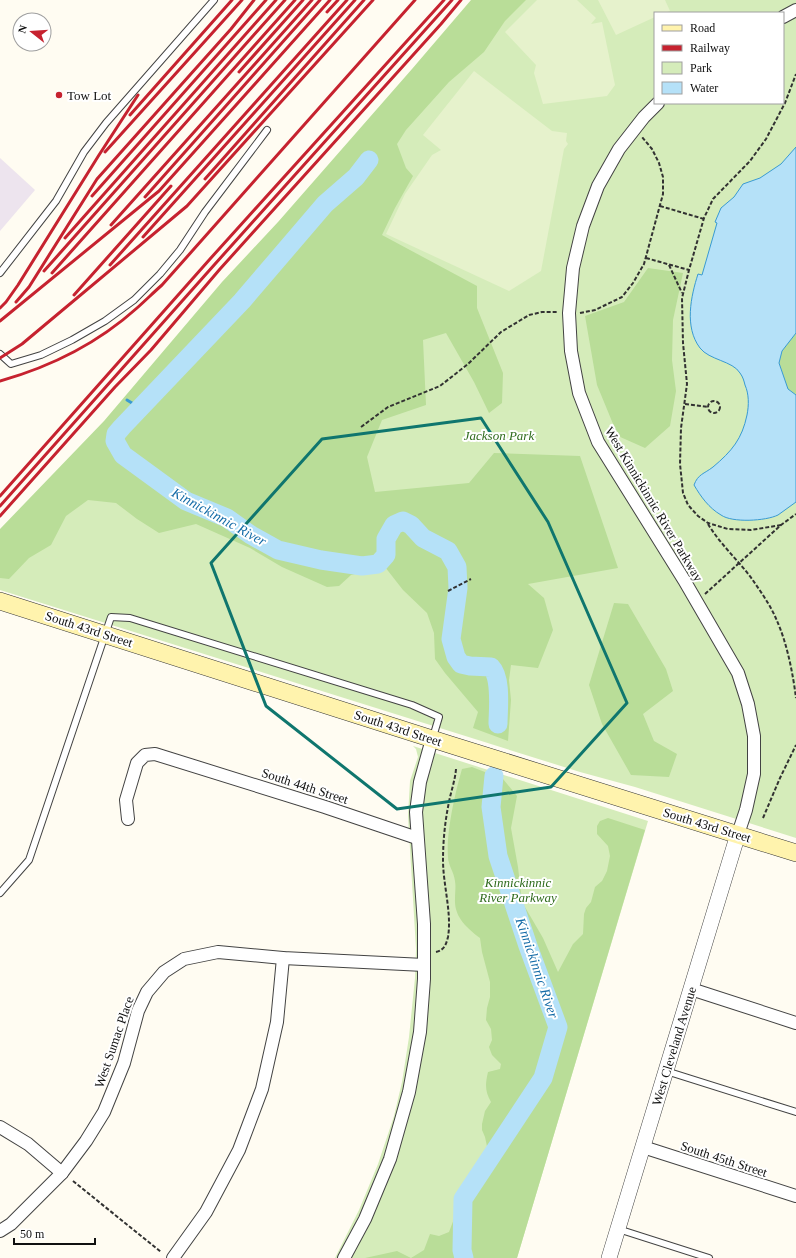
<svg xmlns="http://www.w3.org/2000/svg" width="796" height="1258" viewBox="0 0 796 1258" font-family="'Times New Roman',serif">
  <rect width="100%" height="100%" fill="#fffcf2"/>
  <!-- industrial -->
  <path fill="#ede4ee" d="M0 158 35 190 0 231Z"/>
  <!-- green -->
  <g fill="#d5ecba" fill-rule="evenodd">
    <path d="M485 0H796V838L635 787 580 772 0 590V550ZM655 13H783V103H655Z"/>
    <path d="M413 746 648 821 517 1258H335L359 1210 378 1164 394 1116 402 1082 409 1037 415 978 416 949 408 816 410 781 418 757 416 749Z"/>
  </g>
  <!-- forest -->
  <g fill="#b9dd98">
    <path d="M471 0H526L505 21 484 52 449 82 406 130 397 144 406 168 413 176 395 208 382 235 477 286V308L503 373 502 403 489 413 474 382 446 333 423 340 426 405 382 420 367 457 375 492 469 483 494 453 580 456 618 568 528 584 544 598 553 630 538 668 511 665 509 680 511 700 508 741 473 728 478 712 445 673 435 659 434 633 427 613 403 590 385 567 351 575 339 586 327 587 282 567 250 548 196 524 159 533 137 519 116 503 88 500 66 516 51 545 29 558 9 579 0 578V529L104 421 222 282 278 222 412 69Z"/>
    <path d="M648 268 683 273 673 320 672 360 676 391 670 426 645 448 618 436 597 385 585 316 624 302Z"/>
    <path d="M796 333V395L788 389 779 363 782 351Z"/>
    <path d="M614 603 628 604 666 669 673 691 643 714 654 741 677 754 669 777 631 775 602 724 589 685Z"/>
    <path d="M472 767 503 779 517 796 511 828 518 867 522 902 543 938 558 972 573 944 583 934 584 914 586 908 591 902 595 887 602 881 607 871 610 856 608 846 597 834V826L600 821 608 818 645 830 517 1258H365L397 1251 411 1258 424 1250 430 1234 439 1236 449 1232 457 1211 469 1195 478 1169 488 1151 485 1137 482 1130V1124L485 1111 491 1102C485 1091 485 1085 488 1072L500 1069 501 1064 492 1055 489 1047 492 1040 491 1029 486 1020 487 1008 490 997V982L482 952 480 938C467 928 454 917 455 899 455 892 456 887 455 881 454 872 448 865 448 857 446 833 455 793 462 769Z"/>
  </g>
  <!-- pitch -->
  <g fill="#e6f2cc">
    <path d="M537 0H577L596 18 591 24 602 22 615 85 607 96 543 104 534 73 536 65 505 32Z"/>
    <path d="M598 0H665L670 11 665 13H655V17L616 35Z"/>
    <path d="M474 71 552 131 567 133 566 141 568 144 564 149 541 271 509 291 386 234 405 194 432 155 441 150 423 135Z"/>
  </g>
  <!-- water -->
  <path fill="#b5e1f8" stroke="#399ad2" d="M796 147V333L782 351 779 363 788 389 796 395V502C790 506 784 511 778 515 766 521 732 523 721 515 709 508 701 497 694 485 698 474 704 474 713 467 732 451 742 439 747 415 749 405 749 394 745 385 744 381 743 377 740 373 733 361 709 360 700 348 684 327 691 296 698 274L702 275 717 223 715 222 721 208 734 197 743 184 760 178 781 164Z"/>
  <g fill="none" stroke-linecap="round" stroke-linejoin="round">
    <!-- stream -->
    <path stroke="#399ad2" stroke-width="3" d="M127 400 140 408"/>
    <!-- river -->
    <g stroke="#b5e1f8" stroke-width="19">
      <path d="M369 160 356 177 325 204 242 301 122 427 116 434 115 441 123 455 186 501 227 518 251 535 278 550 321 560 362 566 378 564 386 555V539L394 525 403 521 411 525 423 538 448 551 457 567 458 588 451 639 456 657 461 664 470 666 491 667C502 678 498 710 498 724"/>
      <path d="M464 1258 462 1250 463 1199 543 1078 558 1027 528 946 498 856 491 807 494 776"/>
    </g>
    <defs>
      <g id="service">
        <path d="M0 273 56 201 84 152 106 123 214 0"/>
        <path d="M0 354 11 364 41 355 72 340 105 321 134 300 160 274 180 250 205 212 267 130"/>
        <path d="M0 893 29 860 111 617 130 618 412 705 439 717 433 737"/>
        <path d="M666 1071 796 1112"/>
        <path d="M618 1229 709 1258"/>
      </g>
      <g id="minor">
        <path d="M783 17 796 10"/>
        <path d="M658 103 644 117 619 149 598 186 583 226 573 268 569 313 571 351 579 393 598 442 684 580 738 673 748 704 754 736V774L746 810 738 834"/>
        <path d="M128 819 126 800 137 763 145 755 155 754 325 807 417 838"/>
        <path d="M691 989 796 1023"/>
        <path d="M0 1127 28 1144 62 1173"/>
        <path d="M643 1147 796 1196"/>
        <path d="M0 1231 11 1224 62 1173 86 1141 104 1112 124 1063 138 1011 147 992 164 972 184 959 218 952 283 958 424 965"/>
        <path d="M173 1258 206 1212 239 1150 262 1089 277 1022 283 958"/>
        <path d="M344 1258 365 1219 390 1159 409 1092 420 1032 424 979V924L416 812 420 782 432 739"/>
      </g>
      <path id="tertiary" d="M609 1258 738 834"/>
      <path id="secondary" d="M0 601 448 744 796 853"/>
    </defs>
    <!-- service casing -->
    <use href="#service" stroke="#434343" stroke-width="8"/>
    <!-- minor casing -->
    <use href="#minor" stroke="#434343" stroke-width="14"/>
    <!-- tertiary casing -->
    <use href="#tertiary" stroke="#434343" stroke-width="16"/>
    <!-- secondary casing -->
    <use href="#secondary" stroke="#323232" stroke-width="18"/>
    <!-- path -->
    <g stroke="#323232" stroke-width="2" stroke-dasharray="4 2" stroke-linecap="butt">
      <path d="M660 206 704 219"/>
      <path d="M646 258 689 270"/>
      <path d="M669 265 682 293"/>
      <path d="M580 313 595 310 622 297 633 283 644 264 663 194V177L659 163 652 149 642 137"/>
      <circle cx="714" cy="407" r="6"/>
      <path d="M685 404 708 407"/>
      <path d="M361 427 388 407 440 386 468 364 501 332 529 315 542 312H558"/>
      <path d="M708 524C720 544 738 560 752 579 761 592 771 606 777 621 787 643 793 674 796 698"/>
      <path d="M781 525 751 530 728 529 708 523 698 516 688 505 683 493 680 464 681 428 687 384 683 343 682 298 689 270 704 218 713 199 750 161 766 139 785 103 796 74"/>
      <path d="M448 591 471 579"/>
      <path d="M705 594 781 525 796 514"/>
      <path d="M763 818 780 778 796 745"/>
      <path d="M436 952C444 950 446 945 448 937 452 913 443 885 443 860 443 841 445 821 449 802 451 791 455 781 456 769"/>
      <path d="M73 1181 161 1252"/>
    </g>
    <!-- service -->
    <use href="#service" stroke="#fff" stroke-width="6"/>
    <!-- minor -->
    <use href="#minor" stroke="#fff" stroke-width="12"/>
    <!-- tertiary -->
    <use href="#tertiary" stroke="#fff" stroke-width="15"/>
    <!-- secondary -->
    <use href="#secondary" stroke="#fff3ad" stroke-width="17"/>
    <!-- rail -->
    <g stroke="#c6222f" stroke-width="3">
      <path d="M327 12 338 0"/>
      <path d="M239 72 303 0"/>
      <path d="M130 115 232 0"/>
      <path d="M105 152 242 0"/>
      <path d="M205 179 364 0"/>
      <path d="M92 196 266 0"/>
      <path d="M145 197 320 0"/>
      <path d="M111 225 312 0"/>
      <path d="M143 237 355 0"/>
      <path d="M65 238 276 0"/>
      <path d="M110 265 347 0"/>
      <path d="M44 271 285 0"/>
      <path d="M52 273 295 0"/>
      <path d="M74 295 171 186"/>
      <path d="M16 302 29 287 97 179 231 29 254 0"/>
      <path d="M0 308 6 302 18 285 99 155 138 95"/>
      <path d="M0 321 159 191 330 0"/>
      <path d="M0 358 22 344 187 206 373 0"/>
      <path d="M0 381C50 367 98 343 137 308 146 300 154 292 162 285L415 0"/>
      <path d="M0 496 210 259 444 0"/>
      <path d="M0 506 215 264 452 0"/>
      <path d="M0 516 115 387 151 350 220 269 441 24 461 0"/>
    </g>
  </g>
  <!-- marked area -->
  <path fill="none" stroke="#0f766e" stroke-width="3" stroke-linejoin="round" d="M481 418 548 522 627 703 551 787 397 809 266 706 211 563 322 439Z"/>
  <!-- markers -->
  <circle fill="#c6222f" stroke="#fff" stroke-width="1.5" cx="59" cy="95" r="4"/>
  <g text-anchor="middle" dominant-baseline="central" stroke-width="4" stroke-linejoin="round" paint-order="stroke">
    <!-- poi labels -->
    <g font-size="13" fill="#101010" stroke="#fff" text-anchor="start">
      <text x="67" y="95">Tow Lot</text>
    </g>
    <!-- park labels -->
    <g font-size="13" font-style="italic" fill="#2f6b1c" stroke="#fff">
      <text x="499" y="435">Jackson Park</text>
      <text x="518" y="882">Kinnickinnic<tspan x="518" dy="15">River Parkway</tspan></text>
    </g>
    <!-- street labels -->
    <g font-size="13" fill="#101010" stroke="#fff">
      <text transform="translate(654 504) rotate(59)">West Kinnickinnic River Parkway</text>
      <text transform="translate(89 629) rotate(18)">South 43rd Street</text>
      <text transform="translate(398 728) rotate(18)">South 43rd Street</text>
      <text transform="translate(305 786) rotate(18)">South 44th Street</text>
      <text transform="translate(707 825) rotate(17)">South 43rd Street</text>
      <text transform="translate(114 1042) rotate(-71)">West Sumac Place</text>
      <text transform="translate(674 1046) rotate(-73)">West Cleveland Avenue</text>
      <text transform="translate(724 1159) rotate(18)">South 45th Street</text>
    </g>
    <!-- water labels -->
    <g font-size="14" font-style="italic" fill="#136ba7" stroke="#fff">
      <text transform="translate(219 517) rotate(29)">Kinnickinnic River</text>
      <text transform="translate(537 968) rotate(71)">Kinnickinnic River</text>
    </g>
  </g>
  <!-- legend -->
  <rect x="654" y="12" width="130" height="92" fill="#ffffff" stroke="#9f9f9f"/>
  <rect x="662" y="25" width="20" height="6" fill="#fff3ad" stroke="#9f9f9f"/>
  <text x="690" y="32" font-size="12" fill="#101010">Road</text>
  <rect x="662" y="45" width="20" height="6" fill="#c6222f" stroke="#9f9f9f"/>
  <text x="690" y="52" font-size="12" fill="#101010">Railway</text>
  <rect x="662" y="62" width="20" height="12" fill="#d5ecba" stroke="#9f9f9f"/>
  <text x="690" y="72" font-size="12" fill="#101010">Park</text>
  <rect x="662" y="82" width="20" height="12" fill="#b5e1f8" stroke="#9f9f9f"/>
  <text x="690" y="92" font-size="12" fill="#101010">Water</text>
  <!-- north arrow -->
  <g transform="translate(32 32) rotate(287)"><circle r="19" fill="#ffffff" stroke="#9f9f9f"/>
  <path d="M0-3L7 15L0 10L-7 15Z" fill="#c6222f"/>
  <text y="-6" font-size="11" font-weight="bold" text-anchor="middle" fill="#101010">N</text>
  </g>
  <!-- scale -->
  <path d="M14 1238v6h81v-6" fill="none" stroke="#101010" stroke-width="2"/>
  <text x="20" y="1238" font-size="12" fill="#101010" stroke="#ffffff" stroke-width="3" paint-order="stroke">50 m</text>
</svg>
